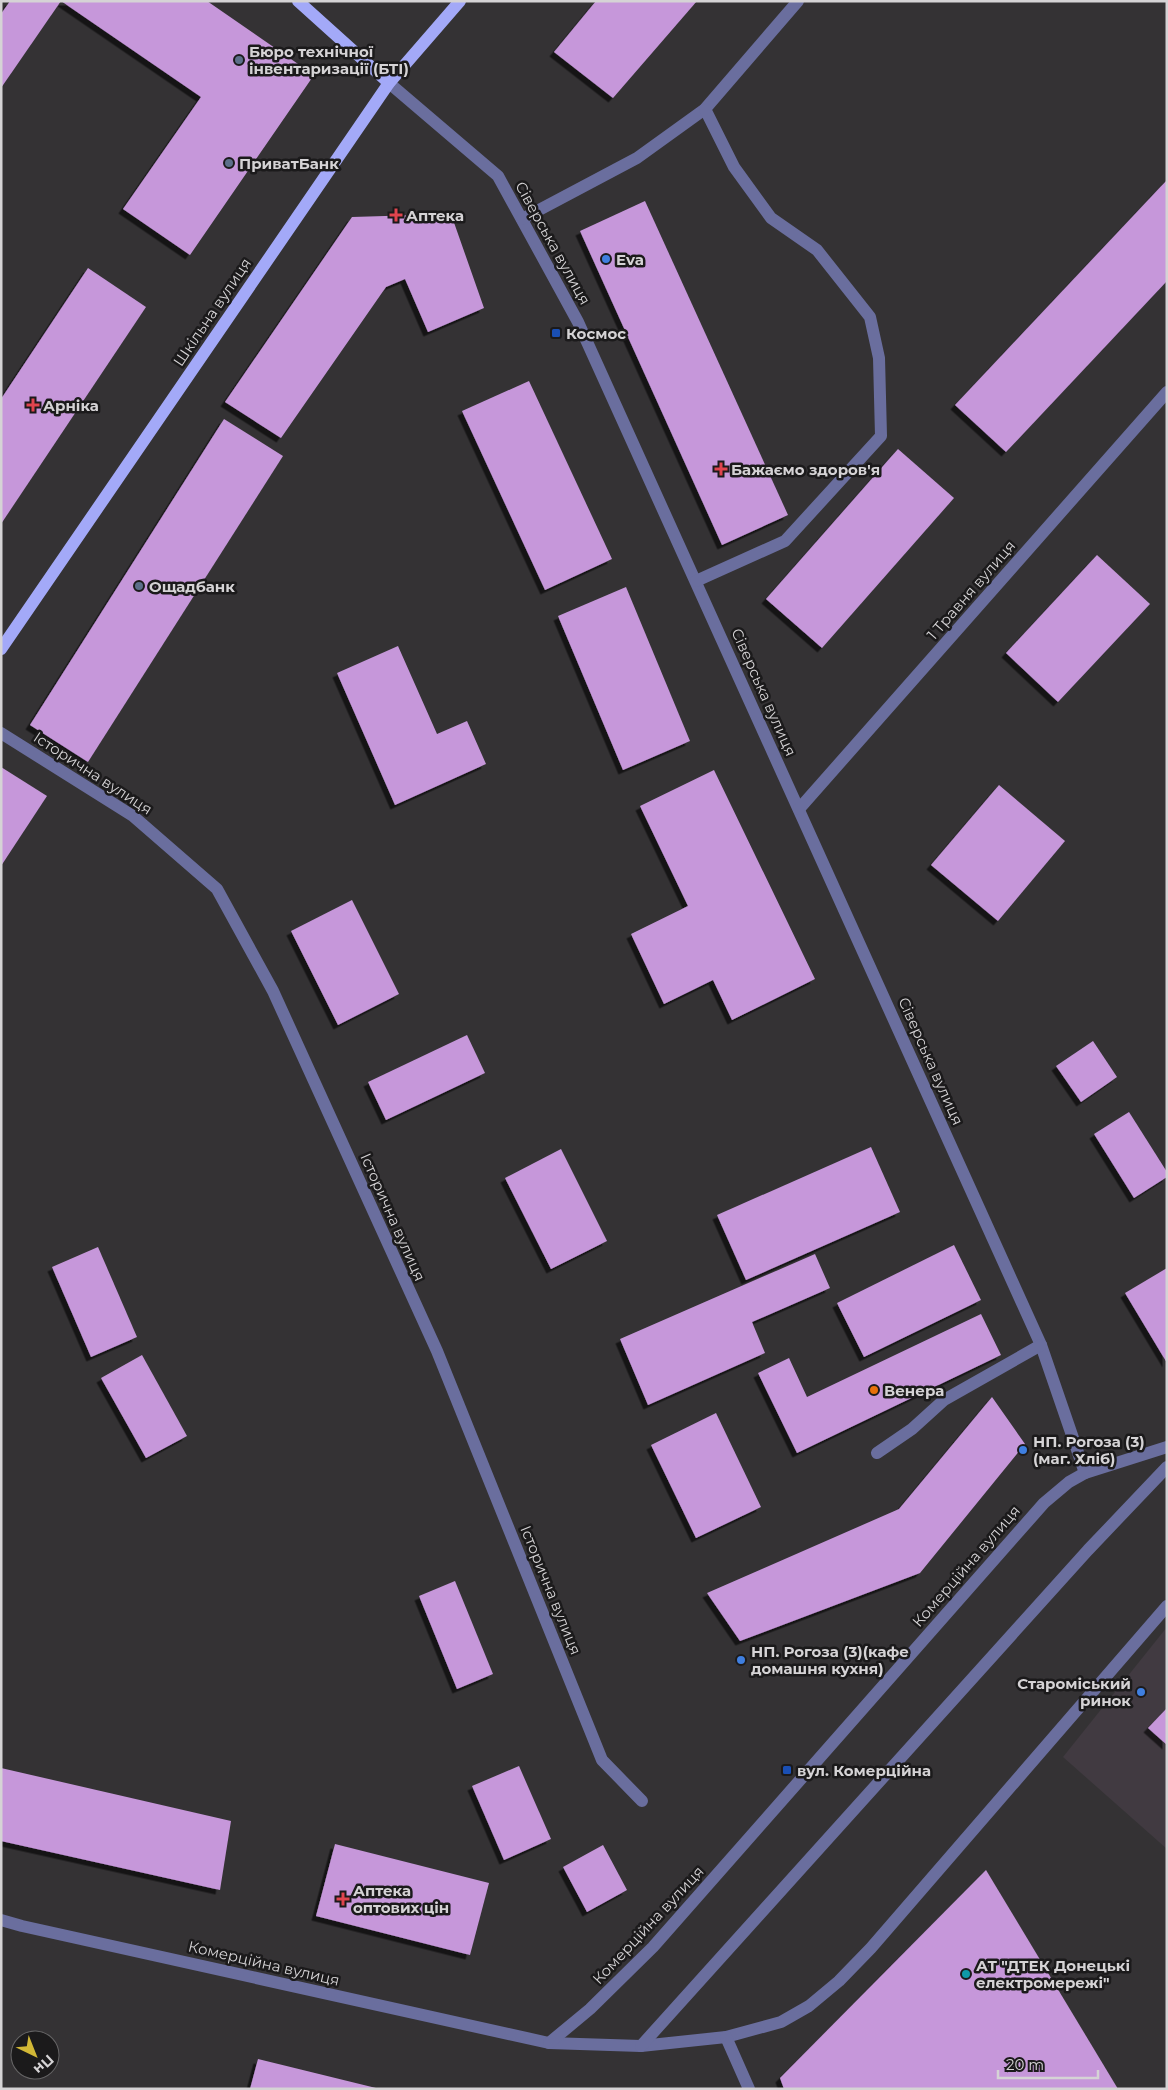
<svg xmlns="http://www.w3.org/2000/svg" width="1168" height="2090" viewBox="0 0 1168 2090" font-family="Montserrat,sans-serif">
  <defs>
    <filter id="shadow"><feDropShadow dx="-4.5" dy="4.5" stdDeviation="0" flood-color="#0009"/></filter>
  </defs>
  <rect width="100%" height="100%" fill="#343234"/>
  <!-- built -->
  <path fill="#413a41" d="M1167 1627V1849L1063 1757Z"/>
  <!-- building -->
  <g fill="#c697da" filter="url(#shadow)">
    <path d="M10 1H61L1 88V14Z"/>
    <path d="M61 1H207L314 75 190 255 123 209 201 97Z"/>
    <path d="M596 1H697L613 98 554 52Z"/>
    <path d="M1167 180V281L1006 452 955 405Z"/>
    <path d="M645 201 788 515 722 545 580 231Z"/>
    <path d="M451 214 484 308 428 332 405 279 386 287 281 438 225 402 352 217Z"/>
    <path d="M88 268 146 307 1 524V399Z"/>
    <path d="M529 381 612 559 545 590 462 411Z"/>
    <path d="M224 419 283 456 88 762 30 725Z"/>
    <path d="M898 449 954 498 822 648 766 599Z"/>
    <path d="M1097 555 1150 604 1058 702 1006 653Z"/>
    <path d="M626 587 690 741 623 770 558 616Z"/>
    <path d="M398 646 437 734 467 721 486 764 395 805 337 673Z"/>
    <path d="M1 767 47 796 1 866Z"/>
    <path d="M714 770 815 979 732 1020 713 980 664 1004 631 934 688 906 640 806Z"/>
    <path d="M999 785 1065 841 998 921 931 865Z"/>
    <path d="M352 900 399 994 338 1025 291 931Z"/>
    <path d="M467 1035 485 1073 386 1120 368 1082Z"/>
    <path d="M1093 1041 1117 1077 1081 1102 1056 1066Z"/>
    <path d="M1129 1112 1167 1172V1177L1134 1198 1094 1134Z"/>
    <path d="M871 1147 900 1212 746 1280 717 1215Z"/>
    <path d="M561 1149 607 1241 551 1269 505 1178Z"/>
    <path d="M954 1245 981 1300 864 1357 837 1303Z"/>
    <path d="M98 1247 137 1337 91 1357 52 1267Z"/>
    <path d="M815 1254 830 1288 752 1322 765 1353 648 1405 620 1339Z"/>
    <path d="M1167 1268V1363L1125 1293Z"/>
    <path d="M981 1314 1001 1355 797 1453 758 1373 789 1358 807 1397Z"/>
    <path d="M142 1355 187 1436 146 1458 101 1378Z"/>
    <path d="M992 1397 1025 1444 920 1573 740 1641 707 1593 899 1509Z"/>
    <path d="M716 1413 761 1507 696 1538 651 1445Z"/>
    <path d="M455 1581 493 1674 457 1689 419 1596Z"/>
    <path d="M1167 1708V1745L1148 1728Z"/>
    <path d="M519 1766 551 1839 504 1860 472 1786Z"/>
    <path d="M1 1768 231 1821 220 1890 1 1841Z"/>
    <path d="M335 1844 489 1883 470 1955 316 1916Z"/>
    <path d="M603 1845 627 1890 587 1912 563 1867Z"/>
    <path d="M986 1870 1118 2089H784L780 2078Z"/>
    <path d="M258 2059 376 2088V2089H250Z"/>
  </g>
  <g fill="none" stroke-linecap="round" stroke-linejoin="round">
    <!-- minor -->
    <g stroke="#6a6e9e" stroke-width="12">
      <path d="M389 83 498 176 578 322 1041 1345 1085 1473"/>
      <path d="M522 219 637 158 705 109 798 1"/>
      <path d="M696 581 785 541 881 436 879 358 870 317 817 250 771 218 734 167 705 109"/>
      <path d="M1 733 133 816 217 889 273 991 437 1351 602 1760 642 1801"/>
      <path d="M799 809 1167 392"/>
      <path d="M877 1453 912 1429 944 1400 1041 1345"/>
      <path d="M1 1920 22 1926 549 2043 641 2046 726 2037 781 2022 809 2006 839 1981 871 1948 1167 1606"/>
      <path d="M726 2037 749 2089"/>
      <path d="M549 2043 590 2009 653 1947 1044 1503 1069 1482 1085 1473 1167 1447"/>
      <path d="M641 2046 1088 1550 1167 1467"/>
    </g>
    <!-- major -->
    <g stroke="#a3a9f8" stroke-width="12">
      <path d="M298 1 389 83"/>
      <path d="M1 649 389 83 460 1"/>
    </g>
  </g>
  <!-- markers -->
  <g fill="#5c6f8a" stroke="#1b1a1b" stroke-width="2">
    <circle cx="239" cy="60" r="5"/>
    <circle cx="229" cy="163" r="5"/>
    <circle cx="139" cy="586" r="5"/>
  </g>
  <g fill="#e0444e" stroke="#1b1a1b" stroke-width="2">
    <path d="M393.5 207.5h5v5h5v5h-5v5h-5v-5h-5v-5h5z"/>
    <path d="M30.5 397.5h5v5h5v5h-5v5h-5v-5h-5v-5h5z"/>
    <path d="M718.5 461.5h5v5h5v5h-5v5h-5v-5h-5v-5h5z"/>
    <path d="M340.5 1891.5h5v5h5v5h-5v5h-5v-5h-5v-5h5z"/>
  </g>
  <g fill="#3f7fe0" stroke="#1b1a1b" stroke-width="2">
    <circle cx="606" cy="259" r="5"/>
    <circle cx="1023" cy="1450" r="5"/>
    <circle cx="741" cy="1660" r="5"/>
    <circle cx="1141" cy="1692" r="5"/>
  </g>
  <g fill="#1a4fb4" stroke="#1b1a1b" stroke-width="2">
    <rect x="551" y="328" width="10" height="10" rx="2.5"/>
    <rect x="782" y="1765" width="10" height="10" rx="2.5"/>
  </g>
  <circle fill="#e8710a" stroke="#1b1a1b" stroke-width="2" cx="874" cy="1390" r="5"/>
  <circle fill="#0f9aa8" stroke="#1b1a1b" stroke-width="2" cx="966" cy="1974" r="5"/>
  <g text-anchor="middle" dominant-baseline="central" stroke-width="5" stroke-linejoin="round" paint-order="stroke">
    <!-- poi labels -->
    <g font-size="15" font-weight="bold" fill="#d5d3d5" stroke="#1b1a1b" text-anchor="start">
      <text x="249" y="51">Бюро технічної<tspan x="249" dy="17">інвентаризації (БТІ)</tspan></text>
      <text x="239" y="163">ПриватБанк</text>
      <text x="406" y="215">Аптека</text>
      <text x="616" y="259">Eva</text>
      <text x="566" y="333">Космос</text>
      <text x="43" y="405">Арніка</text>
      <text x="731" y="469">Бажаємо здоров'я</text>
      <text x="149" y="586">Ощадбанк</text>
      <text x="884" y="1390">Венера</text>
      <text x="1033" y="1441">НП. Рогоза (3)<tspan x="1033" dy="17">(маг. Хліб)</tspan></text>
      <text x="751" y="1651">НП. Рогоза (3)(кафе<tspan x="751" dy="17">домашня кухня)</tspan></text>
      <text x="1131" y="1683" text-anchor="end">Староміський<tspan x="1131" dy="17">ринок</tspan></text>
      <text x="797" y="1770">вул. Комерційна</text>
      <text x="353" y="1890">Аптека<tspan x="353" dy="17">оптових цін</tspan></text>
      <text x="976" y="1965">АТ "ДТЕК Донецькі<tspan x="976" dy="17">електромережі"</tspan></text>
    </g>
    <!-- street labels -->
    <g font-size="15" fill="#d5d3d5" stroke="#1b1a1b">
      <text transform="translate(553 243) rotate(61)">Сіверська вулиця</text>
      <text transform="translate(212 312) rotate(-56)">Шкільна вулиця</text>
      <text transform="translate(971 590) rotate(-49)">1 Травня вулиця</text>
      <text transform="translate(764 692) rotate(66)">Сіверська вулиця</text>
      <text transform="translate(93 773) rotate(33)">Історична вулиця</text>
      <text transform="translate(931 1061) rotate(66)">Сіверська вулиця</text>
      <text transform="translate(393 1217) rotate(66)">Історична вулиця</text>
      <text transform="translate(966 1566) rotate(-49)">Комерційна вулиця</text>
      <text transform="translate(551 1590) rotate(68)">Історична вулиця</text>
      <text transform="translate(648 1925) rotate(-47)">Комерційна вулиця</text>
      <text transform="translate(264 1963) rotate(13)">Комерційна вулиця</text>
    </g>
  </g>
  <!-- border -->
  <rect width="1168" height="2090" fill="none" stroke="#d5d3d5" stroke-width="5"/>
  <!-- north arrow -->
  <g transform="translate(35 2055) rotate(137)"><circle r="24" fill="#1b1a1b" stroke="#656465"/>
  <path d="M0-4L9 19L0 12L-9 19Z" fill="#d1b736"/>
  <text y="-8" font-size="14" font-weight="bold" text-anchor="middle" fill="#d5d3d5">Пн</text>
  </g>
  <!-- scale -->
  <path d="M998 2070v8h100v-8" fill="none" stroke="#d5d3d5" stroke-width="2.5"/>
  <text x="1006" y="2070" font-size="15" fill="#d5d3d5" stroke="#1b1a1b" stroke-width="4" paint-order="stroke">20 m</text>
</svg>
